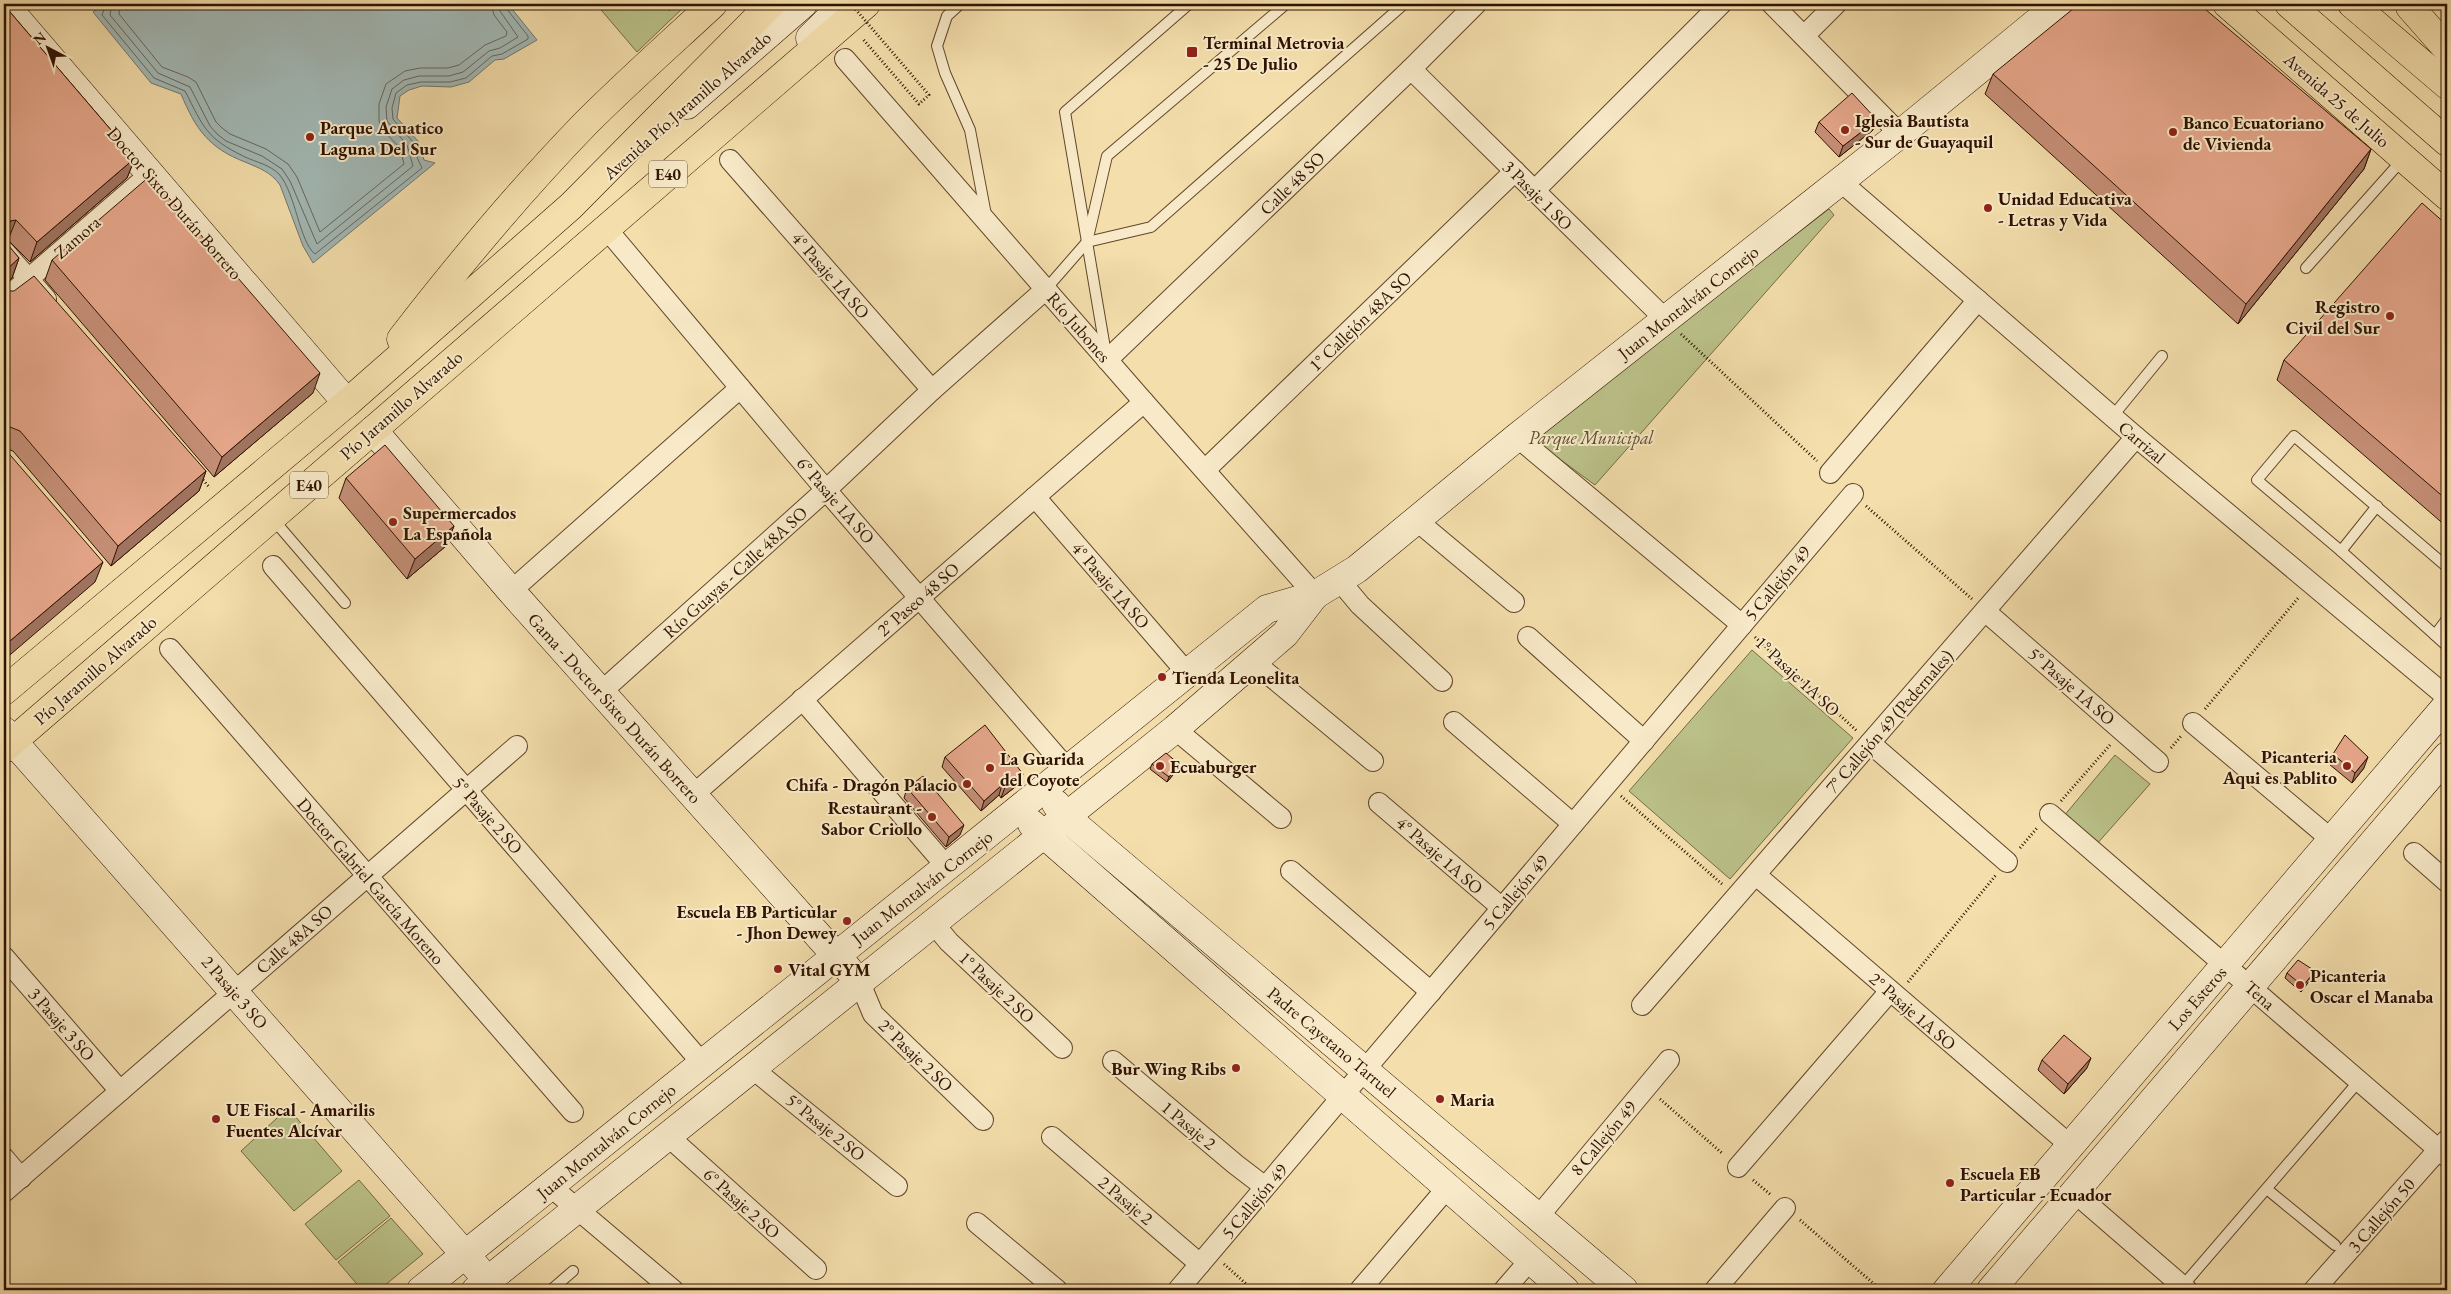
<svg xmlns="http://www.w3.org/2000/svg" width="2451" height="1294" viewBox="0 0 2451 1294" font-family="'EB Garamond',serif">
  <rect width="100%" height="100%" fill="#f4dfac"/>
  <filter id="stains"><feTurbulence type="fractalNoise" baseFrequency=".004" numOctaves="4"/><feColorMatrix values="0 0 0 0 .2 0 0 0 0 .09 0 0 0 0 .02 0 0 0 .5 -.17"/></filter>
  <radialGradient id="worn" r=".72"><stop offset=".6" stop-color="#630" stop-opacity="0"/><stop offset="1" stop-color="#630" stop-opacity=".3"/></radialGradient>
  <!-- green -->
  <g fill="#bbc289" stroke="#756a44">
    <path d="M596 4H687L637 52Z"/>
    <path d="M1829 209 1834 215 1595 485 1531 438Z"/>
    <path d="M1752 650 1853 738 1730 879 1629 791Z"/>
    <path d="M2115 755 2150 784 2096 845 2063 817Z"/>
    <path d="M288 1108 342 1171 294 1211 241 1151Z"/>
    <path d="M359 1180 390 1216 336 1260 305 1224Z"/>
    <path d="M391 1218 423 1254 379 1290H362L338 1262Z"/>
  </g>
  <!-- water -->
  <path fill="#a2b9b6" stroke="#74766d" d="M103 4H508L537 40 504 59 495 60 469 82 451 87 422 86 409 90 400 96 397 118 418 141 424 160 435 163 313 263 303 246 280 185C271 172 259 168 245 162 209 148 196 130 181 94L151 83 93 12Z"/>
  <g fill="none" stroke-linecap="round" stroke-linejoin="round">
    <!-- shore -->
    <g stroke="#68665b" stroke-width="1">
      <path d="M106 4 102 15 154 78 185 91C204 128 206 138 245 157 256 162 270 165 279 174 296 194 299 241 315 254L422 168 415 153 413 142 393 119 392 108 396 93 407 85 421 82H450L466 78 492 56 502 54 528 39V36L506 8 505 4"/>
      <path d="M112 4 110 15 158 73 190 87 210 126 217 134 226 141 262 156 282 169 290 181 317 244 413 166 407 145 387 121 386 107 392 89 404 80 419 76H449L463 72 489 51 500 48 518 37 500 11 499 4"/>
      <path d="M120 4 119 14 162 67 188 77 196 82 216 122 222 128 230 134 266 149 288 164 297 177 320 232 404 164 400 148 383 130 379 121V104L386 84 405 71 420 68H448L459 65 485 45 506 36 507 32 494 15 491 4"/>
    </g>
    <defs>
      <g id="lane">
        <path d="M960 4 947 16 937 46 945 73 970 130 986 215"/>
        <path d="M1087 242 1151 227 1404 4"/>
        <path d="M2306 268 2403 159"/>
        <path d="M1046 289 1087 242 1107 156 1286 4"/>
        <path d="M1106 354 1065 112 1189 4"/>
        <path d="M2112 417 2162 356"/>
        <path d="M272 518 345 603"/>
        <path d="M2341 551 2377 506"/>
        <path d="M2447 567 2294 436 2257 480 2341 551 2435 635 2447 619"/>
        <path d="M2435 635 2447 646"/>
        <path d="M2268 1190 2335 1245"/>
        <path d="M2180 1289 2359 1081"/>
        <path d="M551 1290 573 1271"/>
      </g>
      <g id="street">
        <path d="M1772 4 1900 134"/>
        <path d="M1804 36 1836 4"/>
        <path d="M845 59 1144 402 1315 595"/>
        <path d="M1411 69 1666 320"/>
        <path d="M730 160 932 390"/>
        <path d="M1840 181 2136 437 2447 697"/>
        <path d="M1534 191 1721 4"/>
        <path d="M605 227 826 490 1069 771"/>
        <path d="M4 251 46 299"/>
        <path d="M4 300 150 174"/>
        <path d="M1107 360 1411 69 1476 4"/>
        <path d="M1517 437 1742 625"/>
        <path d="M1205 470 1515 171"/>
        <path d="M1830 473 1978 300"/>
        <path d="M1035 497 1188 674"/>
        <path d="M1416 520 1514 602"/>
        <path d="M273 566 702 1063"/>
        <path d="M1340 581 1360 605 1442 681"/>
        <path d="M511 591 740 388"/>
        <path d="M1985 611 2158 762"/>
        <path d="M1528 637 1644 741"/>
        <path d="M170 649 573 1112"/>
        <path d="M1255 663 1373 761"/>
        <path d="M601 692 826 490 932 390 1046 289"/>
        <path d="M802 699 947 867"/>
        <path d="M1454 722 1573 824"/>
        <path d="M2193 723 2332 840"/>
        <path d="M1175 729 1281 818"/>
        <path d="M1870 743 2007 862"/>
        <path d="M693 795 1144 402"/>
        <path d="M1379 803 1502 908"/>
        <path d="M2050 814 2447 1157"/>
        <path d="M2414 853 2447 882"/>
        <path d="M1291 871 1431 992"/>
        <path d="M1756 875 2071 1146"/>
        <path d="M934 924 949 942 1062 1048"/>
        <path d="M4 957 120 1091"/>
        <path d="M860 983 873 1014 983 1120"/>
        <path d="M1642 1005 2136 437"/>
        <path d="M1113 1061 1235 1164 1265 1187"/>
        <path d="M753 1069 897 1186"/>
        <path d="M669 1137 816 1269"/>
        <path d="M1052 1137 1200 1264"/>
        <path d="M4 1158 21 1178"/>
        <path d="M1738 1167 1890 991"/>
        <path d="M550 1186 673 1290"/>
        <path d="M4 1192 517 746"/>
        <path d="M2075 1193 2187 1290"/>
        <path d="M1538 1217 1669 1060"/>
        <path d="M977 1223 1057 1290"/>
        <path d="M1178 1290 1853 494"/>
        <path d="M1360 1290 1447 1188"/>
        <path d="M1504 1290 1530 1260"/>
        <path d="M1715 1290 1785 1208"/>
        <path d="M2314 1290 2447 1140"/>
      </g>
      <g id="secondary">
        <path d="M4 4 347 403"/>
        <path d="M810 38 844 4"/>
        <path d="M687 105 803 4"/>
        <path d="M373 430 511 591 848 969"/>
        <path d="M4 731 477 1268"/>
        <path d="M1056 804 1067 818 1624 1290"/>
        <path d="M1032 824 1565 1290"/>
        <path d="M421 1290 1267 609 1315 595 1357 569 1517 437 1900 134 2059 4"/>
        <path d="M476 1290 1175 729 1285 634 1315 595"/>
        <path d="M1947 1290 2447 705"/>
        <path d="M1991 1290 2447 756"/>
      </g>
      <g id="primary">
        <path d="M2227 4 2447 196"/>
        <path d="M2289 4 2447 142"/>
        <path d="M2410 7 2447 49"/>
      </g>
      <g id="highway">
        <path d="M2352 4 2447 85"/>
        <path d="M401 339C459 264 520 191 586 123 627 82 671 43 713 4"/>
        <path d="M4 691 347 403 571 206 771 4"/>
        <path d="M4 749 866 4"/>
      </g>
    </defs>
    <!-- lane casing -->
    <use href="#lane" stroke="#60452b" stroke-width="12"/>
    <!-- street casing -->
    <use href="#street" stroke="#60452b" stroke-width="22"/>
    <!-- secondary casing -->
    <use href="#secondary" stroke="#2f1200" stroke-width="29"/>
    <!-- primary casing -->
    <use href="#primary" stroke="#2f1200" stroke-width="29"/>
    <!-- highway casing -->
    <use href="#highway" stroke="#2f1200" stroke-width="29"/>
    <!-- path -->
    <g stroke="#2f1200" stroke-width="3" stroke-dasharray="1 2.5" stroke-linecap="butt">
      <path d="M665 4 672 11"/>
      <path d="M1681 334 1817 461"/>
      <path d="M203 480 210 488"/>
      <path d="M1866 506 1972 599"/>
      <path d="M1755 637 1857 731"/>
      <path d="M2205 709 2299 597"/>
      <path d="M2171 748 2181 736"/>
      <path d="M1621 796 1722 884"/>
      <path d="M2061 801 2110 745"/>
      <path d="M2020 848 2037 828"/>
      <path d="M1908 982 1996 875"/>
      <path d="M1660 1099 1723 1154"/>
      <path d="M1753 1180 1771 1195"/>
      <path d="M1800 1220 1881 1290"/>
      <path d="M1224 1264 1253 1290"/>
    </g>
    <!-- lane -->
    <use href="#lane" stroke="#f8eac9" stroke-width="10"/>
    <!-- street -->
    <use href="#street" stroke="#f8eac9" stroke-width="20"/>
    <!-- secondary -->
    <use href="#secondary" stroke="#f8eac9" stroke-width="28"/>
    <!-- primary -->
    <use href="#primary" stroke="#f4dfac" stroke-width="28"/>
    <!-- highway -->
    <use href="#highway" stroke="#f4dfac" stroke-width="28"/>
    <!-- path-bridge -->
    <path stroke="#2f1200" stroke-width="3" stroke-dasharray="1 2.5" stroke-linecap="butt" d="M851 4 929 95 919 104 862 38"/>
  </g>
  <!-- wall -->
  <g fill="#c69078" stroke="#2f1200">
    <path d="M4 5 135 158 127 178 30 262 8 240 4 241 19 258 12 278 4 285Z"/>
    <path d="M1993 74 2371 149 2364 169 2238 324 1985 94Z"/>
    <path d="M1819 122 1873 130 1839 157 1815 132Z"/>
    <path d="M2447 225V527L2277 380 2284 360Z"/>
    <path d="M52 260 313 393 214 477 45 280Z"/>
    <path d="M4 288 206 471 199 491 111 566 13 451 4 448Z"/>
    <path d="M346 478 454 526 446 546 407 579 339 498Z"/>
    <path d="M2333 754 2364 768 2352 783 2329 764Z"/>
    <path d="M945 757 1019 784 1001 798 999 795 981 811 942 767Z"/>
    <path d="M1152 764H1179L1178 769 1167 782 1150 769Z"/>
    <path d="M907 788 960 835 946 847 904 798Z"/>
    <path d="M2315 971 2313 976 2301 992 2285 978 2287 973Z"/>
    <path d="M2042 1060 2087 1068 2064 1094 2038 1070Z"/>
  </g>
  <!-- shaded-wall -->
  <g fill="#a17561" stroke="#2f1200">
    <path d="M1877 120 1873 130 1839 157 1843 146Z"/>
    <path d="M2371 149 2364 169 2238 324 2246 304Z"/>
    <path d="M135 158 127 178 30 262 37 242Z"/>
    <path d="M16 220 8 240 4 241V222Z"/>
    <path d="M19 258 12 278 4 285V272Z"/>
    <path d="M320 373 313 393 214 477 222 457Z"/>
    <path d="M10 427 4 443V430Z"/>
    <path d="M206 471 199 491 111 566 118 546Z"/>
    <path d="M454 526 446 546 407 579 415 559Z"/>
    <path d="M103 562 95 582 4 660V646Z"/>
    <path d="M2368 757 2364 768 2352 783 2355 773Z"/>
    <path d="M1179 764 1178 769 1167 782 1169 777Z"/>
    <path d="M1023 774 1019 784 1001 798 1005 787Z"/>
    <path d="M1002 785 999 795 981 811 984 801Z"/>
    <path d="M964 825 960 835 946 847 949 837Z"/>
    <path d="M2315 971 2313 976 2301 992 2303 986Z"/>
    <path d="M2091 1058 2087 1068 2064 1094 2068 1084Z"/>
  </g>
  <!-- building -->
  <g fill="#e6a78b" stroke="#2f1200">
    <path d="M2079 4H2199L2371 149 2246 304 1993 74Z"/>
    <path d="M4 5 135 158 37 242 16 220 4 222Z"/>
    <path d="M1852 93 1877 120 1843 146 1819 122Z"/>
    <path d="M150 176 320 373 222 457 52 260Z"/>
    <path d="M2422 203 2447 225V500L2284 360Z"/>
    <path d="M4 240 19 258 4 272Z"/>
    <path d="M34 276 206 471 118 546 20 431 10 427 4 430V288L7 291H14Z"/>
    <path d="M385 445 454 526 415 559 346 478Z"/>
    <path d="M4 448 103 562 4 646Z"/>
    <path d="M985 725 1023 774 1005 787 1002 785 984 801 945 757Z"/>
    <path d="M2345 735 2368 757 2355 773 2333 754Z"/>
    <path d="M1166 753 1179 764 1169 777 1152 764Z"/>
    <path d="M923 776 964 825 949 837 907 788Z"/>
    <path d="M2298 960 2315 971 2303 986 2287 973Z"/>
    <path d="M2064 1035 2091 1058 2068 1084 2042 1060Z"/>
  </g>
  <!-- markers -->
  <g fill="#8f2418" stroke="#f8eac9" stroke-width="2">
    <rect x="1186" y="46" width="12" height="12" rx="2.5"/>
    <circle cx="1845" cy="130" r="5"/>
    <circle cx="2173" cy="132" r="5"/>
    <circle cx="310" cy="137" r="5"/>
    <circle cx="1988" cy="208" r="5"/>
    <circle cx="2390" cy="316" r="5"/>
    <circle cx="393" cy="522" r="5"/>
    <circle cx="1162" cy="677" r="5"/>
    <circle cx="1160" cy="766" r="5"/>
    <circle cx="2347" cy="766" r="5"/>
    <circle cx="990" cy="768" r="5"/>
    <circle cx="967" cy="784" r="5"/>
    <circle cx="932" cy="817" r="5"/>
    <circle cx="847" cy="921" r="5"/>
    <circle cx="778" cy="969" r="5"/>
    <circle cx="2300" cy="985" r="5"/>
    <circle cx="1236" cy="1068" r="5"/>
    <circle cx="1440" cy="1099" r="5"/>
    <circle cx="216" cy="1119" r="5"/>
    <circle cx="1950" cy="1183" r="5"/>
  </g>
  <g text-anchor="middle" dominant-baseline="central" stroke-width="4" stroke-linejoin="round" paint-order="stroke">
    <!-- shield labels -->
    <g fill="#f8eac9" stroke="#6b533c" stroke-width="1">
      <rect x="649" y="160.5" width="38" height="27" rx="4"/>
      <rect x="290" y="471.5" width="38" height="27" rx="4"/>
    </g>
    <g font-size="16" font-weight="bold" fill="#2f1200">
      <text x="668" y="174">E40</text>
      <text x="309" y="485">E40</text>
    </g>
    <!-- poi labels -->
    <g font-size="18" font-weight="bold" fill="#2f1200" stroke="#f8eac9" text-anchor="start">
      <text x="1203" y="42">Terminal Metrovia<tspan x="1203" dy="21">- 25 De Julio</tspan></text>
      <text x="1855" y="120">Iglesia Bautista<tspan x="1855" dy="21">- Sur de Guayaquil</tspan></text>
      <text x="2183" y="122">Banco Ecuatoriano<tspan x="2183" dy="21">de Vivienda</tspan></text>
      <text x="320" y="127">Parque Acuatico<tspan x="320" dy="21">Laguna Del Sur</tspan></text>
      <text x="1998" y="198">Unidad Educativa<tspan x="1998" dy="21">- Letras y Vida</tspan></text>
      <text x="2380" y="306" text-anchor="end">Registro<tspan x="2380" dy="21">Civil del Sur</tspan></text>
      <text x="403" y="512">Supermercados<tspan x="403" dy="21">La Española</tspan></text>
      <text x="1172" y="677">Tienda Leonelita</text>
      <text x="2337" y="756" text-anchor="end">Picanteria<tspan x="2337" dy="21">Aqui es Pablito</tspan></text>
      <text x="1000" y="758">La Guarida<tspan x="1000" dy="21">del Coyote</tspan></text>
      <text x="1170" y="766">Ecuaburger</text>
      <text x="957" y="784" text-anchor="end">Chifa - Dragón Palacio</text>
      <text x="922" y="807" text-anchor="end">Restaurant -<tspan x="922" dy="21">Sabor Criollo</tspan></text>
      <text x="837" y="911" text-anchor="end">Escuela EB Particular<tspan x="837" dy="21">- Jhon Dewey</tspan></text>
      <text x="788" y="969">Vital GYM</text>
      <text x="2310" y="975">Picanteria<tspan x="2310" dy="21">Oscar el Manaba</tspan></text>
      <text x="1226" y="1068" text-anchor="end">Bur Wing Ribs</text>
      <text x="1450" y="1099">Maria</text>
      <text x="226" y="1109">UE Fiscal - Amarilis<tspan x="226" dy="21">Fuentes Alcívar</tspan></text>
      <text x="1960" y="1173">Escuela EB<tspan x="1960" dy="21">Particular - Ecuador</tspan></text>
    </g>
    <!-- street labels -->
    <g font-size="18" fill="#2f1200" stroke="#f8eac9">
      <text transform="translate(2337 100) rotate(41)">Avenida 25 de Julio</text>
      <text transform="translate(687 105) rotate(-41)">Avenida Pío Jaramillo Alvarado</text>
      <text transform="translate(1292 183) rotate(-44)">Calle 48 SO</text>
      <text transform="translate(1538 195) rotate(45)">3 Pasaje 1 SO</text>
      <text transform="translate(175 203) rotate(49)">Doctor Sixto Durán Borrero</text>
      <text transform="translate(77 237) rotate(-41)">Zamora</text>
      <text transform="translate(831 275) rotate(49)">4° Pasaje 1A SO</text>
      <text transform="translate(1688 302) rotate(-38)">Juan Montalván Cornejo</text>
      <text transform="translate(1360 321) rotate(-44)">1° Callejón 48A SO</text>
      <text transform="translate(1079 327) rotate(49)">Río Jubones</text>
      <text transform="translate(401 405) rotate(-41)">Pío Jaramillo Alvarado</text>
      <text transform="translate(2142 442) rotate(40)">Carrizal</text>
      <text transform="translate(836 500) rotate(49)">6° Pasaje 1A SO</text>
      <text transform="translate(735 572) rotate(-42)">Río Guayas - Calle 48A SO</text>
      <text transform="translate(1777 583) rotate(-50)">5 Callejón 49</text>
      <text transform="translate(1111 585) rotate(49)">4° Pasaje 1A SO</text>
      <text transform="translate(918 599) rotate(-41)">2° Paseo 48 SO</text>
      <text transform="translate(95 670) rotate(-41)">Pío Jaramillo Alvarado</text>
      <text transform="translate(1798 676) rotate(43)">1° Pasaje 1A SO</text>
      <text transform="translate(2072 686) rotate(41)">5° Pasaje 1A SO</text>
      <text transform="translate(615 708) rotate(48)">Gama - Doctor Sixto Durán Borrero</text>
      <text transform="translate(1889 721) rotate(-49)">7° Callejón 49 (Pedernales)</text>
      <text transform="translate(488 815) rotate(49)">5° Pasaje 2 SO</text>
      <text transform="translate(1440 855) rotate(41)">4° Pasaje 1A SO</text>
      <text transform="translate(371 881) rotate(49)">Doctor Gabriel García Moreno</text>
      <text transform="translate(922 887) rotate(-38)">Juan Montalván Cornejo</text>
      <text transform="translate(1515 892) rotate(-50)">5 Callejón 49</text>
      <text transform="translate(294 939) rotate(-41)">Calle 48A SO</text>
      <text transform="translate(997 987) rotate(43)">1° Pasaje 2 SO</text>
      <text transform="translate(235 992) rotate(49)">2 Pasaje 3 SO</text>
      <text transform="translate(2260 995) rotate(41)">Tena</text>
      <text transform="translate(2197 998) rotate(-49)">Los Esteros</text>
      <text transform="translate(1913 1011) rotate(41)">2° Pasaje 1A SO</text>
      <text transform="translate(62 1024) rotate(49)">3 Pasaje 3 SO</text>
      <text transform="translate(1332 1042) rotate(40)">Padre Cayetano Tarruel</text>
      <text transform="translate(916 1055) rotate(44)">2° Pasaje 2 SO</text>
      <text transform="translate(1189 1125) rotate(40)">1 Pasaje 2</text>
      <text transform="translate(826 1127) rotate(39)">5° Pasaje 2 SO</text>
      <text transform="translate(1603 1138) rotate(-50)">8 Callejón 49</text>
      <text transform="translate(606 1141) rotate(-39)">Juan Montalván Cornejo</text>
      <text transform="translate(1126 1200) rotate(40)">2 Pasaje 2</text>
      <text transform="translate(1254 1201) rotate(-50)">5 Callejón 49</text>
      <text transform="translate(742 1203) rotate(42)">6° Pasaje 2 SO</text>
      <text transform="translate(2381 1215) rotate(-49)">3 Callejón 50</text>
    </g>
    <!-- park labels -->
    <g font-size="18" font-style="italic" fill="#605030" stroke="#f8eac9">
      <text x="1591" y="437">Parque Municipal</text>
    </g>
  </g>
  <!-- margin -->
  <rect width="2451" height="1294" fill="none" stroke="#f4dfac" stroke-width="20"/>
  <rect x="5" y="5" width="2441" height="1284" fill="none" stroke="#2f1200" stroke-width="2.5"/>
  <rect x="10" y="10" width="2431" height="1274" fill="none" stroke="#2f1200"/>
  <!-- north arrow -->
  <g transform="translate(48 48) rotate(319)" stroke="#f8eac9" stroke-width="4" paint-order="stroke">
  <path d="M0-4L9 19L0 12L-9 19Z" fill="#2f1200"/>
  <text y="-8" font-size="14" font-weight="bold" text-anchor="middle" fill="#2f1200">N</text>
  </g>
  <rect width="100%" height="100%" filter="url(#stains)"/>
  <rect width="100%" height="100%" fill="url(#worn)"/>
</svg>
